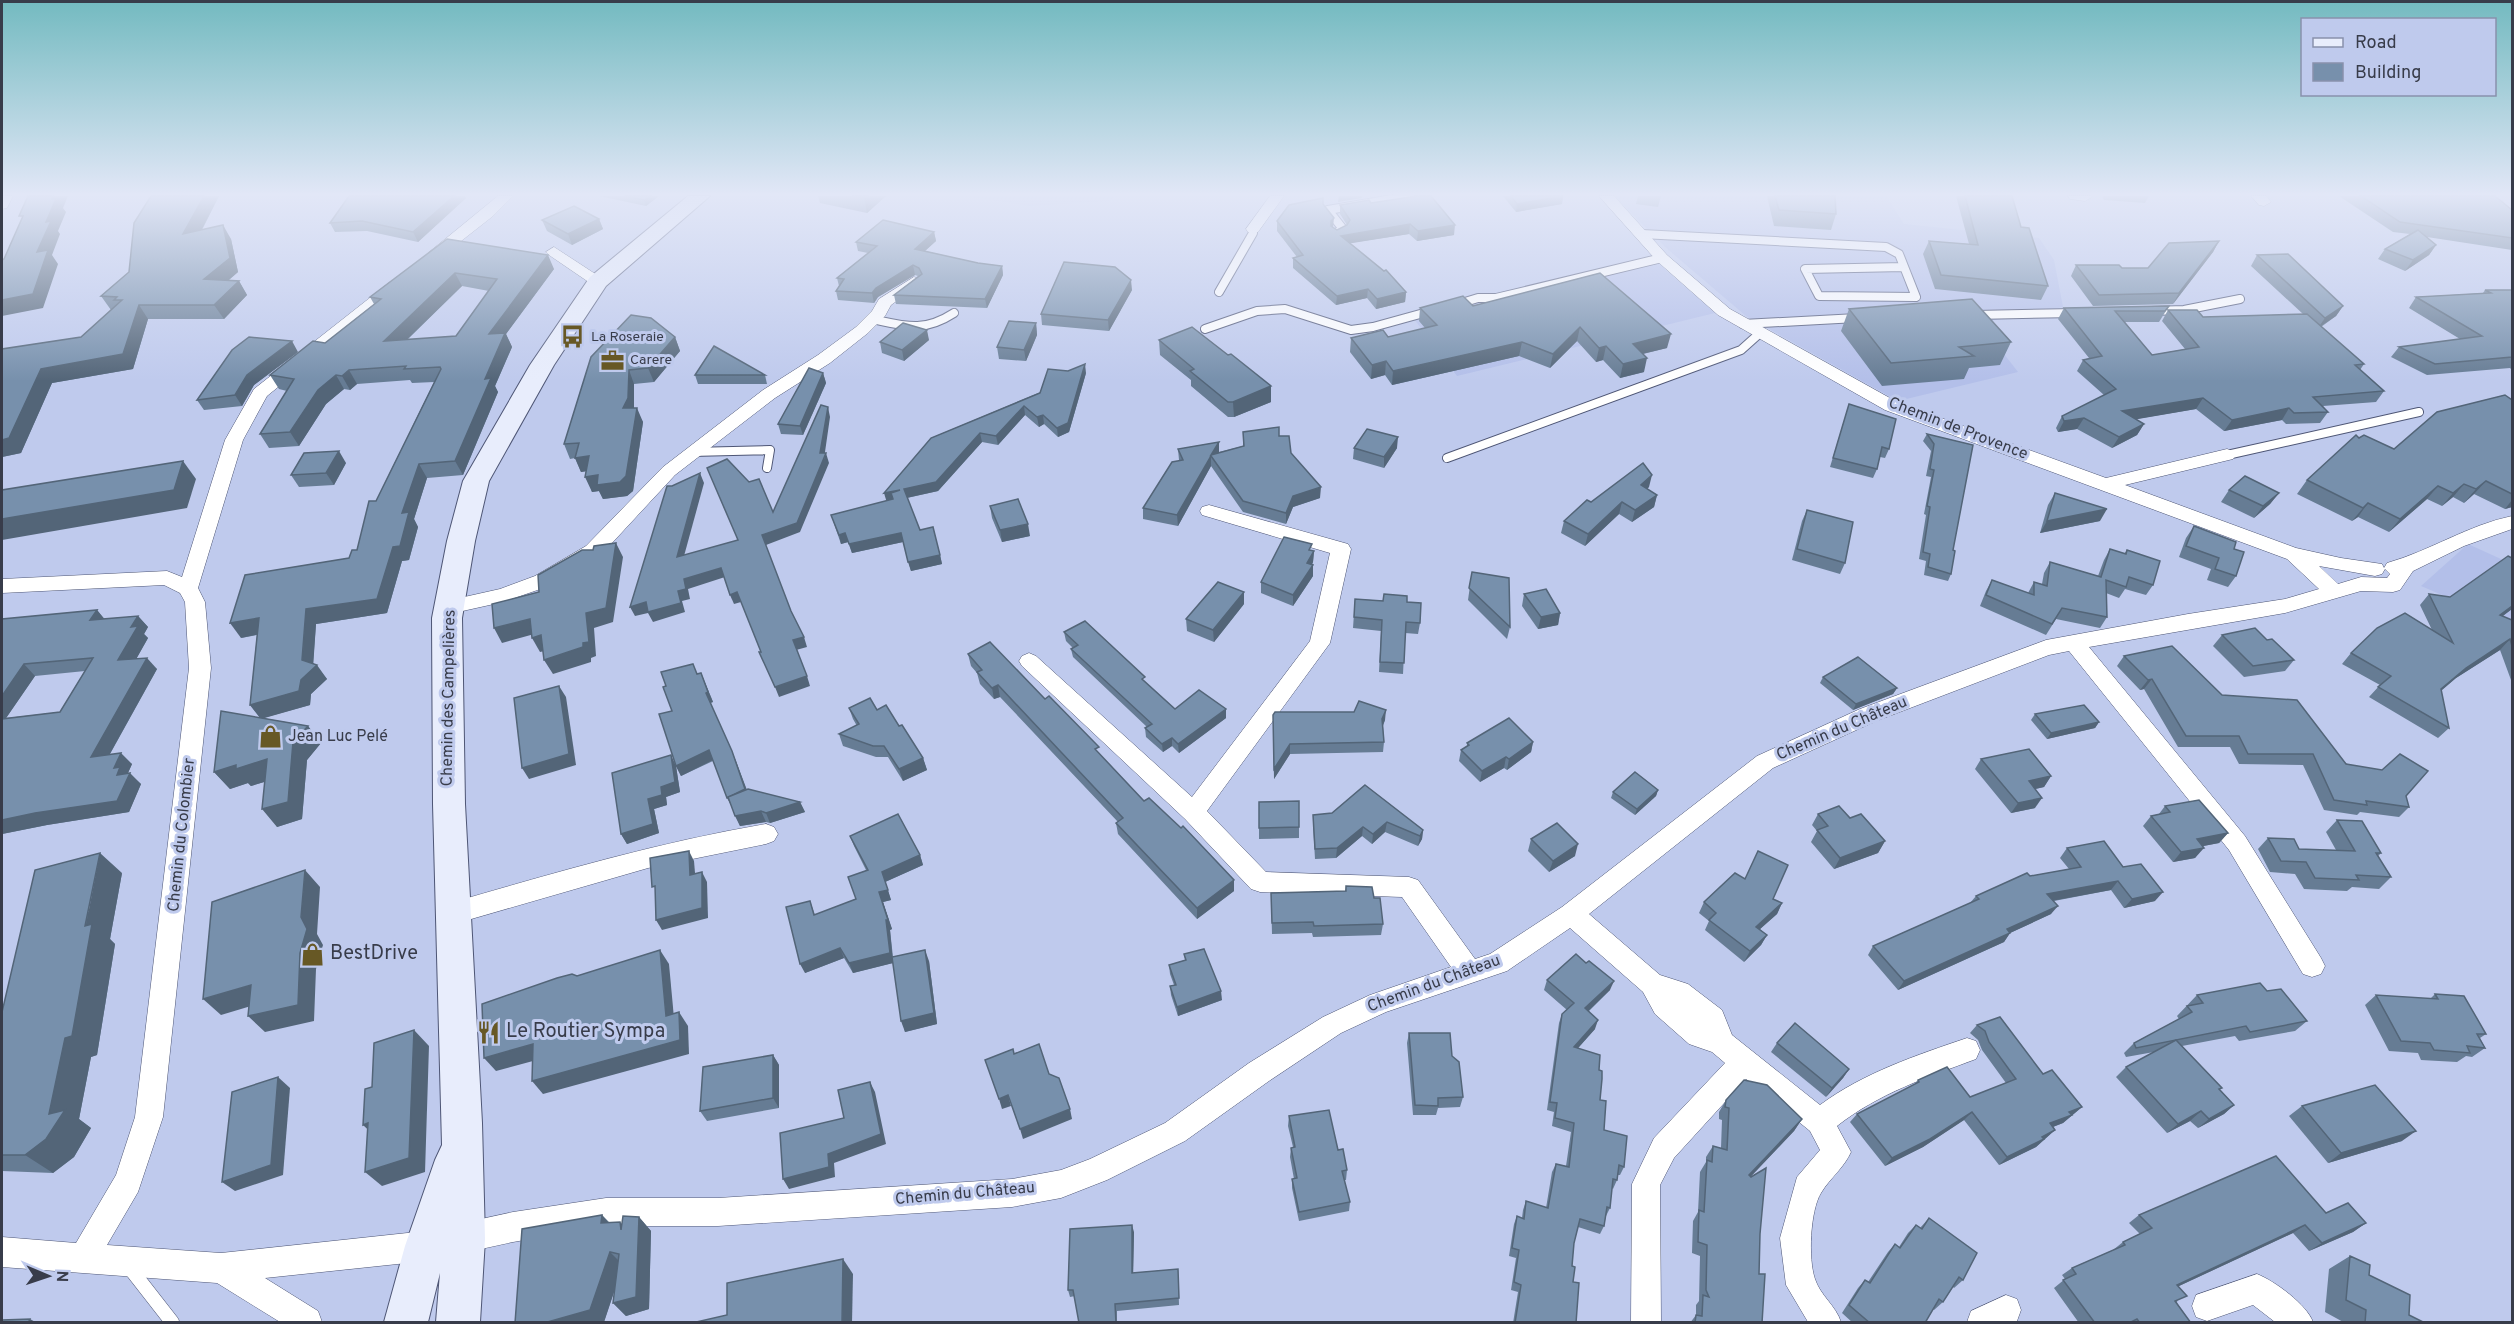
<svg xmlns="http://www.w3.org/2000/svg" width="2514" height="1324" viewBox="0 0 2514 1324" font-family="Overpass,sans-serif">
  <rect width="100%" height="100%" fill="#bfcaed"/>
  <!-- built -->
  <g fill="#b3bfe9">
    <path d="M966 196H1114L1110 201 1029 206Z"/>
    <path d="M1614 196H1886L1904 224 2039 238 2054 260 2063 307 1980 323 2018 372 1898 401 1746 316 1665 247Z"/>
    <path d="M1659 264 1715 313 1457 376 1411 315 1462 299 1498 301Z"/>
    <path d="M2468 544 2512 564V625L2421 586Z"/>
  </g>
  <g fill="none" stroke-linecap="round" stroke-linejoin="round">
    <defs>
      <g id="lane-far1">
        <path d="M1336 233 1343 229 1328 210 1410 196"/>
        <path d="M1642 234 1886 247 1899 254 1916 297 1819 296 1805 269 1904 267"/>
        <path d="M1219 292 1253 233V229"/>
        <path d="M1455 305 1478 298H1496L1662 258"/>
        <path d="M2151 311 2184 310 2240 299"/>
        <path d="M1975 315 2076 313"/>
        <path d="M872 319C905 326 923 333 954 313"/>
        <path d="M1743 324 1857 318"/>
        <path d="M1205 329 1257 311 1285 309 1351 330 1373 327 1431 311"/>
        <path d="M691 452 770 450 767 468"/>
        <path d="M2227 455 2419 412"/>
        <path d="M1447 458 1741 350 1760 333"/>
      </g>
      <path id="lane" d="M129 1267 172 1322"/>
      <g id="street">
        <path d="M2 196H13L7 208 2 209Z"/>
        <path d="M498 196H513L493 216 437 260H427L424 257 427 254Z"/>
        <path d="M1270 196H1284L1258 232H1248L1246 229Z"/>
        <path d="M1599 196H1614L1667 255 1730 309 1897 402 2106 478 2227 449 2233 451 2236 455 2233 459 2125 485 2296 548 2341 558 2382 564 2384 568 2387 563C2430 551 2468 525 2512 516V529L2464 546 2413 571 2400 590 2393 592 2361 591 2285 613 2089 647 2245 836 2321 958 2325 966 2321 974 2312 977 2303 974 2229 850 2069 651 2049 655 1876 721 1773 768 1589 914 1660 975 1688 984 1722 1010 1732 1035 1820 1105C1863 1073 1917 1055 1967 1038L1976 1041 1980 1050 1976 1059C1928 1077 1879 1093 1837 1126L1851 1152C1844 1168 1830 1178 1821 1193 1810 1211 1808 1259 1815 1279 1820 1295 1836 1306 1841 1322H1808L1786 1285 1780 1238 1797 1177 1820 1150 1810 1131 1746 1079 1674 1158 1660 1185 1661 1322H1631L1632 1184 1654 1138 1725 1063 1712 1052 1689 1044 1655 1014 1643 992 1570 928 1507 971 1386 1012 1341 1033 1269 1081 1185 1141 1107 1180 1061 1198 1012 1207 718 1226H606L513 1242 426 1261 265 1278 318 1311 322 1322H280L217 1283 2 1267V1237L76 1243 116 1175 135 1117 189 668 185 602 180 593 164 585 2 593V579L167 571 182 577 225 440 254 389 390 282 396 280 404 285 267 396 243 440 198 588 205 602 211 668 163 1117 138 1192 107 1245 221 1253 426 1231 513 1212 606 1198H718L1012 1179 1061 1170 1090 1159 1165 1123 1249 1063 1323 1017 1370 995 1451 967 1402 897 1260 892 1251 889 1185 819 1022 666 1019 661 1022 656 1029 653 1036 656 1192 797 1310 641 1330 553 1202 515 1200 511 1202 507 1209 505 1348 544 1351 549 1330 643 1207 811 1266 872 1409 877 1418 880 1475 959 1490 954 1562 907 1757 756 1860 709 2046 640 2188 614 2285 599 2319 589 2287 559 1885 410 1718 315 1657 261ZM2319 566 2375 576 2382 574 2385 569 2390 574 2387 578 2361 577 2338 584Z"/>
        <path d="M2068 196H2091L2092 197 2085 201 2070 199Z"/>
        <path d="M2251 196H2266L2271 202 2264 206 2259 205Z"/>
        <path d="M554 247 603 279 606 282 603 285H593L549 255 546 252Z"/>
        <path d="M914 277 919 279 922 282 919 285 891 305 885 316 868 333 830 363 775 398 675 475 600 556 549 586 503 602 449 614 442 612 439 607 442 602 500 589 535 576 586 546 663 467 763 390 818 355 856 327 872 311 879 299Z"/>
        <path d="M766 824 774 827 778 834 774 841 766 844 648 868 454 924 445 920 442 913 445 906 454 902C557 872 660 842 766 824Z"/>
        <path d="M2257 1274C2275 1281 2307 1305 2313 1322H2275L2253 1305 2207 1321 2196 1317 2192 1306 2196 1295Z"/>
        <path d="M2006 1295 2017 1299 2021 1310 2017 1321 1967 1322 1971 1311Z"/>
      </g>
      <path id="secondary" d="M688 196H710L606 286 554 365 489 481 475 541 462 618 465 804 482 1123 485 1239 480 1322H436L440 1273 428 1322H384L405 1246 435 1160 442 1145 433 804 432 618 447 541 463 481 530 365 590 277Z"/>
    </defs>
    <!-- lane-far1 casing -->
    <use href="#lane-far1" stroke="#4e5675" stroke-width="10"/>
    <!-- lane casing -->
    <use href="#lane" stroke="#4e5675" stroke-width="15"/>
    <!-- street casing -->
    <use href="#street" stroke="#4e5675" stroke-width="1"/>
    <!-- secondary casing -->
    <use href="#secondary" stroke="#4e5675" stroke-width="2"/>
    <!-- lane-far1 -->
    <use href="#lane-far1" stroke="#fff" stroke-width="8"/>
    <!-- lane -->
    <use href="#lane" stroke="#fff" stroke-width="14"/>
    <!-- street -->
    <use href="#street" fill="#fff" fill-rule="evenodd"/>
    <!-- secondary -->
    <use href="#secondary" fill="#e8edfc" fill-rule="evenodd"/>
  </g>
  <!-- wall -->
  <g fill="#667c94" fill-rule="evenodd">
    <path d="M219 196 202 230 231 239 238 272 229 280 239 281 247 295 224 319H148L133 369 52 383 21 453 2 457V349L81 337 111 310 101 296Z"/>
    <path d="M349 196H465L466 198 418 242 367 231 335 232 330 223Z"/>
    <path d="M599 196H659L646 206Z"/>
    <path d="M818 196H886L867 213 820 203Z"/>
    <path d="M1503 196H1563L1562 204 1516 212Z"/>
    <path d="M1638 196H1661L1658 207 1636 204Z"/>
    <path d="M1767 196H1835L1836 214 1831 230 1774 226Z"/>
    <path d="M1956 196H2012L2021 227 2048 286 2041 300 1935 289 1923 254 1929 241 1969 244Z"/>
    <path d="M2102 196H2149L2145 203 2104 200Z"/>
    <path d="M2339 196H2495L2512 210V250L2427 237 2436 245 2429 255 2405 271 2378 259 2385 249 2410 234 2393 232Z"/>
    <path d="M1371 203 1454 235 1417 241 1409 234 1350 243 1406 292 1405 302 1376 309 1367 298 1336 305 1293 268V258L1297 257 1277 231V221L1323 204 1333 227 1337 230 1347 225 1340 214V205Z"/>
    <path d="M599 219 603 229 572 245 547 231 542 220Z"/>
    <path d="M934 232 936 241 925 251 978 263 1002 266 1003 275 987 308 896 304 894 295 918 276 915 275 878 297 874 303 838 300 836 291 839 286 837 278 868 253 858 251 856 242Z"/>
    <path d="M447 239 554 269 506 334 512 347 495 386 498 392 463 475 427 478 414 519 418 527 409 560 402 561 387 613 316 624 313 663 327 679 311 694 310 705 263 718 308 726 321 743 307 760 302 819 277 827 264 782 251 786 248 783 230 789 214 772 260 718 250 705 257 635 241 638 349 558 357 550 376 501 434 382 412 383 410 380 357 384 350 390 344 389 326 404 299 446 269 448 260 434 287 391 279 389 270 375 325 343 374 304 370 297ZM462 286 489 291 456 336 407 340Z"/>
    <path d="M2219 241 2213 252 2173 304 2093 306 2071 276 2076 265 2122 268H2148Z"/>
    <path d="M2257 255 2343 306 2336 316 2321 327 2364 364 2360 370 2384 391 2376 402 2323 406 2328 412 2320 423 2286 424 2282 420 2224 431 2196 409 2136 419 2144 424 2137 435 2112 448 2077 429 2058 432 2056 428 2062 416 2104 395 2077 371 2083 360 2089 358 2058 319 2064 308 2169 306 2159 322H2125L2152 355 2185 349 2162 321 2168 310 2203 317 2303 314 2251 266Z"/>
    <path d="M1600 273 1667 348 1643 354 1644 372 1620 378 1603 360 1596 362 1577 341 1550 368 1519 356 1392 385 1385 375 1371 379 1350 352 1351 338 1388 337 1425 328 1419 321 1420 308 1473 306Z"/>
    <path d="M1132 290 1109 331 1042 325 1041 314Z"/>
    <path d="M2485 290H2512V370L2510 368 2427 375 2391 357 2399 347 2460 339 2409 308 2416 297 2483 293Z"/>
    <path d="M1849 309 2011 342 2000 365 1969 368 1964 379 1882 386 1841 331Z"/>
    <path d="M1036 323 1037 335 1026 361 999 359 997 347Z"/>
    <path d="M675 337 680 351 654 382 634 384V408L643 422 633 491 627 496 603 499 599 491 592 492 586 471 581 472 575 458 570 459 564 444 591 357Z"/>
    <path d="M929 340 904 361 882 353 880 342Z"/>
    <path d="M1159 340 1228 355 1271 402 1234 417H1228L1191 386V380L1160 355Z"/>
    <path d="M298 352 254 385 242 406 204 410 197 400Z"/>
    <path d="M823 373 826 383 803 435 781 434 778 424Z"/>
    <path d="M1086 373 1069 432 1058 437 1044 424 1039 427 1025 415 998 445 982 442 938 491 907 498 920 530 940 555 942 564 911 571 903 542 852 553 848 542 841 544 831 515 886 501 931 438Z"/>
    <path d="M695 375H765L767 384H698Z"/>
    <path d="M2512 400V507L2505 509 2474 494 2464 503 2453 497 2442 506 2427 499 2389 532 2358 517 2352 521 2297 494 2307 480 2359 438 2394 449Z"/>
    <path d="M1849 404 1889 449 1885 458 1880 457 1877 469 1873 478 1830 467Z"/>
    <path d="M1243 432 1279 436 1320 498 1293 507 1286 524 1243 512 1211 466 1178 526 1143 519V508L1179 460 1178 449 1219 442V452L1243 446Z"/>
    <path d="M1927 434 1973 445 1953 550 1951 574 1948 581 1924 575 1926 561 1919 559 1926 515 1924 514 1931 477 1926 476 1931 451 1923 441Z"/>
    <path d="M1354 448H1397L1384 468 1353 459Z"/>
    <path d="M346 463 334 485 299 487 291 475Z"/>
    <path d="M1649 487 1647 489 1657 495 1654 507 1632 522 1619 514 1585 546 1561 533 1564 521 1591 502Z"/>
    <path d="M2229 490 2279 493 2270 504 2254 518 2221 502Z"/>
    <path d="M2055 493 2100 521 2040 533 2048 505Z"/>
    <path d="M990 506 1030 536 1002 542 992 518Z"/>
    <path d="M1807 510 1845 563 1840 574 1792 560 1802 521Z"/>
    <path d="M2194 526 2234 549 2236 576 2228 587 2207 580 2211 569 2179 557 2186 538Z"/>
    <path d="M2110 549 2124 554 2127 550 2153 585 2146 595 2125 589 2119 598 2106 593 2107 617 2100 628 2056 619 2046 635 1980 606 1986 591 1992 580 2028 593 2034 582 2042 584 2044 573 2050 562 2098 576 2104 560Z"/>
    <path d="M1311 550 1314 551 1313 562 1312 565 1313 576 1293 606 1261 593V582Z"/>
    <path d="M2512 558V609L2502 616 2512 620V678L2511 680 2500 650 2456 678 2441 691 2449 728 2438 738 2369 697 2380 685 2342 664 2351 653 2432 630 2420 605 2429 594 2450 597Z"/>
    <path d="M1472 572 1510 627 1507 639 1468 600Z"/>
    <path d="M1524 594 1560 613 1558 625 1538 629 1522 606Z"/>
    <path d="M1355 599 1407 602 1420 623 1418 634 1405 633 1403 674 1379 672 1381 631 1353 628Z"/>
    <path d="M1244 604 1214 642 1187 631 1186 619Z"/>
    <path d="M97 610 104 619 138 616 148 627 144 634 148 638 136 659 157 669 110 754 132 764 128 773 141 784 129 812 47 825 2 834V619ZM85 671 60 712 6 718 35 676Z"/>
    <path d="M1064 632 1146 683 1175 709 1226 718 1179 753 1172 746 1163 752 1146 737 1145 728 1147 727 1073 657 1071 649 1073 648 1066 641Z"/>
    <path d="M2222 635 2294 660 2285 671 2244 677 2213 646Z"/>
    <path d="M968 654 1099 754 1144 801 1234 891 1197 919 1118 834 1116 823 1118 822 1000 697 994 699 980 684 977 673 971 666Z"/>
    <path d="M2124 656 2222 695 2406 796 2409 807 2399 817 2360 812 2357 815 2324 810 2303 765 2239 764 2230 747H2178L2144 689 2140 690 2117 666Z"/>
    <path d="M701 673 713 702 710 703 736 761 747 790 800 802 805 812 770 823 766 822 740 826 713 761 681 776 676 766 680 792 666 797 667 805 654 809 659 833 627 844 621 834 676 765 672 711 698 674Z"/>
    <path d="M1823 677 1897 688 1893 694 1853 710 1820 683Z"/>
    <path d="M849 708 877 710 899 726 923 758 927 770 903 781 888 757H876L843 746 839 734 857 726 853 719Z"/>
    <path d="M2035 714 2099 722 2095 728 2047 739 2031 720Z"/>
    <path d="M1385 720 1383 726 1384 742 1383 752 1290 754 1274 779 1273 725Z"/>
    <path d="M1533 742 1531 752 1507 770 1504 768 1480 782 1459 761 1461 750 1467 746V743Z"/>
    <path d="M1981 759 2051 776 2044 787 2035 789V808L2011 813 1975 769Z"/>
    <path d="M1365 785 1423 830 1422 839 1418 846 1385 832 1372 844 1362 836 1336 858 1315 859 1313 824V815L1332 813Z"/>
    <path d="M1658 790 1656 796 1635 815 1611 798 1613 792Z"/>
    <path d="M1259 802 1299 827V838L1259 839Z"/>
    <path d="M2165 806 2228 833 2219 843 2203 846 2195 858 2173 862 2143 826 2151 816 2159 814Z"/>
    <path d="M1818 814 1850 818 1885 841 1878 853 1834 869 1811 842 1817 831 1812 825Z"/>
    <path d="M2337 820 2381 853 2378 856 2391 877 2379 889 2352 887 2347 891 2304 889 2295 874 2270 872 2258 849 2268 838 2299 849 2336 850 2326 832Z"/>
    <path d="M850 836 920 855 923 865 885 882 891 900 883 902 892 929 890 930 893 957 929 961 937 1024 905 1032 893 963 853 973 844 958 805 973 810 901 815 915 856 899 866 870 854 846Z"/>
    <path d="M1531 839 1575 856 1549 872 1528 851Z"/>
    <path d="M2067 848 2123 867 2155 901 2124 908 2111 890 2054 901 2051 914 2010 933 2004 942 1898 990 1868 955 1873 946 1970 903 1976 896 2030 876 2069 869 2060 858Z"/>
    <path d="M122 873 110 939 115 944 97 1055 91 1057 79 1119 91 1128 74 1157 53 1173 2 1171V1012Z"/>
    <path d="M1346 886 1374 898 1383 924 1381 935 1313 937 1312 933 1272 934 1271 893 1345 891Z"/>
    <path d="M1773 899 1782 903 1777 914 1760 929 1767 935 1761 945 1744 962 1705 930 1709 921 1699 913 1704 902Z"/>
    <path d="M1184 954 1222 1000 1178 1016 1171 995 1170 986 1174 985 1170 974 1169 965 1185 960Z"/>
    <path d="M1547 980 1610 990 1589 1011 1595 1029 1578 1048 1599 1070 1600 1100 1604 1130 1624 1167 1620 1175H1618L1617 1180 1613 1189 1612 1188 1610 1208 1606 1216 1604 1226 1600 1234 1578 1227 1574 1243 1572 1266 1576 1323H1513L1518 1292 1511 1290 1516 1258 1509 1256 1514 1224 1517 1216 1522 1218 1523 1210 1526 1201 1546 1208 1552 1172 1556 1164 1566 1166 1571 1132 1552 1126 1554 1112 1547 1110 1559 1023 1562 1014 1567 1010 1544 990Z"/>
    <path d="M2267 991 2307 1021 2295 1031 2239 1041 2235 1036 2182 1046 2220 1090 2234 1105 2224 1114 2198 1128 2190 1121 2167 1133 2116 1077 2126 1067 2154 1052 2126 1057 2124 1053 2134 1043 2179 1019 2177 1016 2197 995Z"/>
    <path d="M2435 994 2486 1034 2480 1038 2485 1048 2472 1057 2466 1056 2457 1062 2421 1060 2418 1053 2389 1051 2365 1005 2376 995 2430 999Z"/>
    <path d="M1977 1025 2043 1074 2082 1107 2063 1123 2053 1127 2055 1130 2036 1147 1999 1165 1964 1120 1923 1147 1885 1166 1850 1122 1857 1114 1914 1085 1918 1080 1970 1097 2006 1083 1982 1050 1978 1040 1970 1033Z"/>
    <path d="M1409 1033 1452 1056 1463 1097 1460 1107 1438 1108 1436 1115H1413L1407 1043Z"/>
    <path d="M1777 1043 1849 1069 1843 1078 1826 1097 1771 1052Z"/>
    <path d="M773 1055 779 1065V1108L707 1121 700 1111Z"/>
    <path d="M1726 1100 1802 1119 1794 1131 1751 1176 1760 1234 1759 1274 1762 1323H1690L1696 1315V1305L1699 1301 1700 1256 1692 1253 1693 1221 1698 1212 1700 1172 1706 1162V1157L1713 1146 1721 1148 1722 1120 1719 1119V1112Z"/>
    <path d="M2302 1106 2402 1141 2328 1163 2289 1116Z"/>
    <path d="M1289 1116 1338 1150 1347 1170 1346 1180H1344L1350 1202 1349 1211 1299 1221 1292 1188V1179H1294L1290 1157 1291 1148 1293 1147 1288 1126Z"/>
    <path d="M2326 1213 2366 1223 2353 1232 2309 1251 2293 1233 2179 1286 2177 1303 2191 1323H2079L2054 1288 2065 1279 2062 1275 2072 1268 2113 1250 2123 1242 2140 1234 2129 1223 2139 1215Z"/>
    <path d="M602 1215 609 1222H620L622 1224 639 1217 651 1231 649 1309 626 1316 613 1303 615 1289 604 1322 515 1323Z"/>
    <path d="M1929 1218 1963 1280 1954 1288 1953 1287 1943 1302 1934 1310 1933 1309 1925 1323H1853L1842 1313 1858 1288 1865 1280 1868 1282 1888 1252 1895 1244 1899 1247 1908 1233 1916 1225 1920 1228Z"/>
    <path d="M1134 1232 1133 1273 1178 1269 1179 1305 1117 1311V1323H1079L1075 1296 1070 1297 1068 1290Z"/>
    <path d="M2350 1256 2409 1315 2425 1323H2345L2325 1312 2329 1269Z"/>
  </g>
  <!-- shaded-wall -->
  <g fill="#536578">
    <path d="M53 196H68L63 208 66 212 58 231 60 234 52 255 58 264 43 308 2 316V300L37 252Z"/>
    <path d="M204 196H219L192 248 183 234Z"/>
    <path d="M454 196H465L466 198 418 242 413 232Z"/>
    <path d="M650 196H659L646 206 644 200Z"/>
    <path d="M867 196H886L867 213 864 198Z"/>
    <path d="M1339 196H1362V198L1338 202Z"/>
    <path d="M1563 196 1562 204 1516 212 1517 204Z"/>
    <path d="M1334 218 1333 227 1330 230 1331 221Z"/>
    <path d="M599 219 603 229 572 245 568 234Z"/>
    <path d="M1410 224 1409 234 1340 245 1341 236Z"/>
    <path d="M223 225 231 239 238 272 213 293 204 279Z"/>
    <path d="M1455 225 1454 235 1417 241 1418 231Z"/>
    <path d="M934 232 936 241 917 258 915 249Z"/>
    <path d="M2219 241 2213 252 2173 304 2179 293Z"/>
    <path d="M2436 245 2429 255 2405 271 2413 260Z"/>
    <path d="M548 255 554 269 506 334 512 347 495 386 498 392 463 475 455 461 485 379 489 334Z"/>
    <path d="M913 265 915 275 878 297 874 303 872 293 876 288Z"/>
    <path d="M1002 266 1003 275 987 308 985 299Z"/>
    <path d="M455 273 462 286 391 355 384 341Z"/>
    <path d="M1131 280 1132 290 1109 331 1108 320Z"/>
    <path d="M239 281 247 295 224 319 214 305Z"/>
    <path d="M1368 289 1367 298 1336 305 1337 296Z"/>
    <path d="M1406 292 1405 302 1376 309 1377 299Z"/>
    <path d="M139 305 148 319 133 369 52 383 21 453 2 457V440L41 369Z"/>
    <path d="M2343 306 2336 316 2318 328 2325 318Z"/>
    <path d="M1036 323 1037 335 1026 361 1024 350Z"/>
    <path d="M1580 327 1577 341 1550 368 1553 354Z"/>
    <path d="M927 330 929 340 904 361 902 350Z"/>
    <path d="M1671 334 1667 348 1629 357 1633 344Z"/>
    <path d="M675 337 680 351 654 382 648 368Z"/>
    <path d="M292 341 298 352 254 385 242 406 235 395 247 375Z"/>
    <path d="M1522 342 1519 356 1392 385 1393 371Z"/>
    <path d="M1606 346 1603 360 1596 362 1599 348Z"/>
    <path d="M1647 358 1644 372 1620 378 1623 364Z"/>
    <path d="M1386 361 1385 375 1371 379 1372 365Z"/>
    <path d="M1085 364 1086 373 1069 432 1058 437 1057 428Z"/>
    <path d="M349 370 357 384 350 390 342 376Z"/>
    <path d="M629 370 634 384V412L623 408Z"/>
    <path d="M823 373 826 383 803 435 800 426Z"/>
    <path d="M336 375 344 389 326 404 299 446 290 432 318 390Z"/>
    <path d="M1271 386V402L1234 417 1233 402Z"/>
    <path d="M2203 398 2196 409 2115 423 2122 411Z"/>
    <path d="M1024 406 1025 415 998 445 996 436Z"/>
    <path d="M828 407 830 417 824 459 826 453 829 463 800 532 766 545 762 535 820 453Z"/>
    <path d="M637 408 643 422 633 491 627 496 603 499 599 491 592 492 585 477Z"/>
    <path d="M2289 408 2282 420 2224 431 2232 420Z"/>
    <path d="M1043 415 1044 424 1039 427 1037 417Z"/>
    <path d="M2084 418 2077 429 2058 432 2064 421Z"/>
    <path d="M2144 424 2137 435 2112 448 2119 437Z"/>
    <path d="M980 433 982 442 938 491 906 498 904 489Z"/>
    <path d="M1398 437 1397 448 1384 468V457Z"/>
    <path d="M1219 442V453L1211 455Z"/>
    <path d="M339 451 346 463 334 485 326 473Z"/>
    <path d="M589 456 595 470 581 472 575 458Z"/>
    <path d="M1211 456V466L1178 526 1177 515Z"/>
    <path d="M183 461 196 479 187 508 2 540V519Z"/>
    <path d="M419 464 427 478 414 519 418 527 409 560 402 561 387 613 316 624 313 668 317 665 327 679 311 694 310 705 261 719 250 705 301 680 306 609 402 513Z"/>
    <path d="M700 473 704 483 681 567 677 557Z"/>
    <path d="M1652 475 1649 487 1638 497 1641 485Z"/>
    <path d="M2486 481 2474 494 2464 503 2476 489Z"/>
    <path d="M2464 484 2453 497 2442 506 2453 493Z"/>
    <path d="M2438 486 2427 499 2389 532 2400 519Z"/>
    <path d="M1321 487 1320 498 1293 507 1286 524V513L1293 496Z"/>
    <path d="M900 490 902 499 887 503 884 493Z"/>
    <path d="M2279 493 2270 504 2254 518 2263 506Z"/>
    <path d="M1657 495 1654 507 1632 522 1635 510Z"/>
    <path d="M2512 500V507L2505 509Z"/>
    <path d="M1622 502 1619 514 1585 546 1588 534Z"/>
    <path d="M2368 503 2358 517 2352 521 2363 508Z"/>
    <path d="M2107 509 2100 521 2040 533 2047 521Z"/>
    <path d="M1028 524 1030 536 1002 542 1000 530Z"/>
    <path d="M845 533 848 542 841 544 839 535Z"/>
    <path d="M901 533 903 542 852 553 849 544Z"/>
    <path d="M616 543 623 557 613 622 594 628 596 656 591 658V662L553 674 544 660 583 643 586 613Z"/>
    <path d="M1314 551 1313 562 1307 574V563Z"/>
    <path d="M940 555 942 564 911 571 908 562Z"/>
    <path d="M1313 565V576L1293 606V595Z"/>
    <path d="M721 568 725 577 688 589 690 599 682 601 685 612 653 622 648 613 635 616 630 607 678 591 684 579Z"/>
    <path d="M737 592 741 602 734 604 730 595Z"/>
    <path d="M1244 592V604L1214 642 1213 630Z"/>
    <path d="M2512 606V609L2490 626 2500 615Z"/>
    <path d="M97 610 107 622 90 620Z"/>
    <path d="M1560 613 1558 625 1538 629 1541 617Z"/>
    <path d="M138 616 148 627 144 634 148 638 129 672 118 660 131 627Z"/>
    <path d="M259 618 269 632 241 638 230 623Z"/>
    <path d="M530 619 538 633 502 643 494 628Z"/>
    <path d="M541 635 549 650 540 652 532 638Z"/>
    <path d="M804 637 807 647 796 650 793 640Z"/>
    <path d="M2510 639 2500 650 2456 678 2431 699 2441 689 2466 668Z"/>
    <path d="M147 658 157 669 102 768 91 757Z"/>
    <path d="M24 664 35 676 2 724V696Z"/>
    <path d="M701 673 713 702 710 703 706 693Z"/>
    <path d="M807 676 810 686 779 697 775 687Z"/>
    <path d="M2152 679 2144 689 2140 690 2148 680Z"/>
    <path d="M998 685 1000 697 994 699 992 688Z"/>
    <path d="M559 686 566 697 576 765 529 779 522 768Z"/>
    <path d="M1897 688 1893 694 1853 710 1856 704Z"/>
    <path d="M1226 709V718L1179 753 1178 744Z"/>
    <path d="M1386 710 1385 720 1381 729 1382 719Z"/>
    <path d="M2099 722 2095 728 2047 739 2051 733Z"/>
    <path d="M308 726 321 743 307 760 302 819 277 827 262 809 293 742Z"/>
    <path d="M1172 738V746L1163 752 1162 744Z"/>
    <path d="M1533 742 1531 752 1507 770 1509 759Z"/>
    <path d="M1290 744V754L1274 779V769Z"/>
    <path d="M709 750 713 760 681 776 676 766 680 792 666 797 667 805 654 809 659 833 627 844 621 834 648 799 661 787 671 755 676 766Z"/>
    <path d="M732 751 750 799 732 807 727 798Z"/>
    <path d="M121 753 132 764 127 775 130 773 141 784 129 812 47 825 2 834V820L117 775 114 768Z"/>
    <path d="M1506 757 1504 768 1480 782 1482 771Z"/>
    <path d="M923 758 927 770 903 781 899 769Z"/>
    <path d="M267 759 281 777 251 786 248 783 230 789 214 772 236 765Z"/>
    <path d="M2051 776 2044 787 2022 792 2029 781Z"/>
    <path d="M1658 790 1656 796 1635 815 1637 809Z"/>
    <path d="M2042 798 2035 808 2011 813 2018 803Z"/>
    <path d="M800 802 805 812 770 823 766 813Z"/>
    <path d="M761 811 766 822 740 826 735 816Z"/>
    <path d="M1387 822 1385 832 1372 844 1373 834Z"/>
    <path d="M1363 827 1362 836 1336 858 1337 848Z"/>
    <path d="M1423 830 1422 839 1418 846 1420 836Z"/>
    <path d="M2228 833 2219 843 2188 849 2197 839Z"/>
    <path d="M1885 841 1878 853 1834 869 1840 858Z"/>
    <path d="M1578 844 1575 856 1549 872 1553 861Z"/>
    <path d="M2204 848 2195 858 2173 862 2181 852Z"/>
    <path d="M689 851 694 861 696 885 690 875Z"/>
    <path d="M100 853 122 873 110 939 115 944 97 1055 91 1057 79 1119 91 1128 74 1157 53 1173 25 1155 49 1114Z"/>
    <path d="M920 855 923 865 885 882 882 872Z"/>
    <path d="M305 870 320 887 317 934 323 945 316 969 314 1021 265 1032 248 1016 301 917Z"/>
    <path d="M702 872 707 882 708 918 662 930 656 920Z"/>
    <path d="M1234 880V891L1197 919V908Z"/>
    <path d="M2118 881 2111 890 2040 903 2047 894Z"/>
    <path d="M888 890 891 900 883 902 892 929 890 930 893 963 853 973 849 963 879 892Z"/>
    <path d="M2163 892 2155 901 2124 908 2132 899Z"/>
    <path d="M1782 903 1777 914 1751 937 1756 927Z"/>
    <path d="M2058 906 2051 914 2010 933 2004 942 1898 990 1904 981 2007 929Z"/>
    <path d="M1767 935 1761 945 1744 962 1750 951Z"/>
    <path d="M840 948 844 958 805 973 800 964Z"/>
    <path d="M660 950 669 964 675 1029 666 1016Z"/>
    <path d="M925 950 929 961 937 1024 905 1032 901 1021Z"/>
    <path d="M1614 981 1610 990 1582 1017 1585 1008Z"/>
    <path d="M251 985 268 1001 221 1015 203 999Z"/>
    <path d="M1221 991 1222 1000 1178 1016 1177 1007Z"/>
    <path d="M679 1012 688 1026 689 1054 543 1094 532 1081Z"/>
    <path d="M1598 1020 1595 1029 1571 1056 1574 1047Z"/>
    <path d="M414 1030 429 1046 425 1172 382 1186 365 1172Z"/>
    <path d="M533 1044 544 1058 496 1071 484 1058Z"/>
    <path d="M773 1055 779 1065V1108L773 1098Z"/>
    <path d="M1849 1069 1843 1078 1826 1097 1832 1088Z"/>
    <path d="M278 1077 290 1088 283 1175 235 1191 222 1182Z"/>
    <path d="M870 1082 875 1092 886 1144 834 1163 835 1177 789 1189 783 1179 828 1154Z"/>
    <path d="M1008 1095 1011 1106 1002 1109 999 1099Z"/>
    <path d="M2234 1105 2224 1114 2198 1128 2209 1119Z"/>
    <path d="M2082 1107 2063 1123 2042 1131 2050 1123 2069 1112Z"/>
    <path d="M1070 1109 1072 1119 1023 1139 1020 1129Z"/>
    <path d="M2201 1111 2190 1121 2167 1133 2178 1124Z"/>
    <path d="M1972 1112 1964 1120 1923 1147 1885 1166 1892 1158Z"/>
    <path d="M1802 1119 1794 1131 1742 1186 1749 1175Z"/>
    <path d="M368 1123 379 1140 363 1125Z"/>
    <path d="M2055 1130 2036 1147 1999 1165 2007 1157 2042 1137Z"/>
    <path d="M2416 1131 2402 1141 2328 1163 2341 1153Z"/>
    <path d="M602 1215 614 1229 601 1223Z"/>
    <path d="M639 1217 651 1231 649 1309 626 1316 613 1303Z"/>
    <path d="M2366 1223 2353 1232 2309 1251 2322 1243Z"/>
    <path d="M1132 1225 1134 1232 1133 1280 1132 1273Z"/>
    <path d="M2305 1225 2293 1233 2166 1292 2177 1285Z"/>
    <path d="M610 1252 623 1265 604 1322 544 1323Z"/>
    <path d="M843 1259 853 1274 852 1323H842Z"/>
    <path d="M30 1319 37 1323H28Z"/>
  </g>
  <!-- building -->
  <g fill="#7790ac" stroke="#536578" stroke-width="1.5" fill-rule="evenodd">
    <path d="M28 196H53L52 199H56L46 222 51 221 37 252 48 250 33 294 2 300V260L4 259 23 216H19Z"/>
    <path d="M151 196H204L183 234 223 225 230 258 204 279 239 281 214 305H139L123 354 41 369 9 438 2 440V349L81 337 122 300H114L117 297 101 296 129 272 134 223Z"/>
    <path d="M349 196H454L413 232 362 221 330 223Z"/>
    <path d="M624 196H650L644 200Z"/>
    <path d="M852 196H867L864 198Z"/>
    <path d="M1417 196H1431L1455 225 1418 231 1410 224 1341 236 1384 271 1386 270 1406 292 1377 299 1368 289 1337 296 1293 258 1303 255 1277 221 1289 205 1323 198V204L1334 218 1331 221V226L1337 230 1347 225 1350 220 1340 205 1369 200 1371 203Z"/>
    <path d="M1511 196H1563L1517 204Z"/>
    <path d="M1775 196H1835L1836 214 1779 210Z"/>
    <path d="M1965 196H2012L2021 227 2029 228 2048 286 1941 275 1929 241 1978 245Z"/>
    <path d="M2361 196H2495L2512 210V238L2400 222Z"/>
    <path d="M574 206 599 219 568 234 542 220Z"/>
    <path d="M883 220 934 232 915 249 978 263 1002 266 985 299 894 295 922 274 919 268 913 265 876 288 872 293 836 291 844 279 837 278 877 246 856 242Z"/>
    <path d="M2418 230 2436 245 2413 260 2385 249Z"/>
    <path d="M447 239 548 255 489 334 505 333 485 379 491 378 455 461 419 464 402 513 409 512 400 546 393 547 377 599 306 609 302 660 317 665 301 680 299 691 250 705 259 618 230 623 245 575 349 558 352 550H357L369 501H376L441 369 440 367 404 369 406 366 349 370 342 376 336 375 318 390 290 432 260 434 294 379 270 375 313 341 325 343 381 299 370 297ZM455 273 497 279 456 336 384 341Z"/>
    <path d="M2219 241 2179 293 2099 295 2076 265H2119L2122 268H2148L2169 243Z"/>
    <path d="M2288 254 2343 306 2325 318 2257 255Z"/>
    <path d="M1064 262 1115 267 1131 280 1108 320 1041 314Z"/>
    <path d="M1600 273 1671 334 1633 344 1647 358 1623 364 1606 346 1599 348 1580 327 1553 354 1522 342 1393 371 1386 361 1372 365 1351 338 1383 330 1388 337 1437 325 1420 308 1463 296 1473 306Z"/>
    <path d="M2485 290H2512V357L2435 364 2399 347 2482 336 2416 297 2491 293Z"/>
    <path d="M1972 299 2011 342 1959 347 1974 356 1891 363 1849 309Z"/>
    <path d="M2169 306 2165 311H2115L2152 355 2199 347 2168 310H2197L2203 317 2307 314 2364 364 2355 365 2384 391 2313 397 2328 412 2294 413 2289 408 2232 420 2203 398 2122 411 2144 424 2119 437 2084 418 2064 421 2062 416 2116 389 2083 360 2102 356 2064 308Z"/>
    <path d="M631 315 651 318 675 337 648 368 629 370 628 398 623 408H637L626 476 620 482 597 485 598 475 585 477 589 456 575 458 579 443 564 444 591 357Z"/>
    <path d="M1009 321 1036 323 1024 350 997 347Z"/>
    <path d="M903 323 927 330 902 350 880 342Z"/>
    <path d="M1192 327 1228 355 1231 354 1271 386 1233 402H1228L1190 371 1194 369 1159 340Z"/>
    <path d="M249 337 292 341 247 375 235 395 197 400 232 350Z"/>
    <path d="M714 346 765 375H695Z"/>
    <path d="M1085 364 1068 423 1057 428 1043 415 1037 417 1024 406 996 436 980 433 936 482 904 489 920 530 933 527 940 555 908 562 901 533 849 544 845 533 839 535 831 515 893 499 891 493 900 490 884 493 931 438 1040 393 1048 369 1068 371Z"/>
    <path d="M809 368 823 373 800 426 778 424Z"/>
    <path d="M2505 395 2512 400V494L2486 481 2476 489 2464 484 2453 493 2438 486 2400 519 2368 503 2363 508 2307 480 2356 435 2359 438 2364 435 2394 449 2437 412Z"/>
    <path d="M1849 404 1896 419 1889 449 1882 447 1877 469 1833 458Z"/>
    <path d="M821 405 828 407 820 453H826L797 523 762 535 791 611 804 637 793 640 807 676 775 687 759 652H761L737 592 730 595 721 568 684 579 686 589 678 591 681 603 648 612 646 602 630 607 667 486H672L700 473 677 557 738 540 707 468 727 459 749 482 759 479 773 512Z"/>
    <path d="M1279 427V436H1289L1291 453 1321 487 1293 496 1286 513 1243 501 1211 456 1177 515 1143 508 1172 462 1183 460 1178 449 1219 442 1211 455 1244 446 1243 432Z"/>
    <path d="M1367 429 1398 437 1384 457 1354 448Z"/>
    <path d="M1927 434 1973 445 1953 550 1955 551 1951 574 1928 567 1930 554 1923 552 1930 507 1927 506 1934 470 1930 469 1934 444Z"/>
    <path d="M339 451 326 473 291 475 304 453Z"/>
    <path d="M183 461 174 490 2 519V490Z"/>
    <path d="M1643 463 1652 475 1641 485 1657 495 1635 510 1622 502 1588 534 1564 521 1587 500 1591 502Z"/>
    <path d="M2245 476 2279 493 2263 506 2229 490Z"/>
    <path d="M2055 493 2107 509 2047 521Z"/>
    <path d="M1018 499 1028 524 1000 530 990 506Z"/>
    <path d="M1807 510 1853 522 1845 563 1797 549Z"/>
    <path d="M2194 526 2236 542 2234 549 2244 552 2236 576 2215 569 2219 558 2186 546Z"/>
    <path d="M1284 537 1312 544 1309 550 1314 551 1307 563 1313 565 1293 595 1261 582Z"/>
    <path d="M616 543 606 608 586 613 589 642 583 643V647L544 660 541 635 532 638 530 619 494 628 492 604 539 592 538 575 582 550H593L594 546Z"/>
    <path d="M2110 549 2126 554 2127 550 2160 561 2153 585 2129 577 2126 587 2106 580 2107 617 2062 608 2052 624 1986 595 1992 580 2034 595V582L2047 586 2050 562 2101 577Z"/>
    <path d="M2508 556 2512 558V606L2500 615 2512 620V646L2510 639 2466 668 2441 689 2449 728 2378 687 2391 676 2351 653 2377 628 2405 613 2453 643 2429 594 2450 597Z"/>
    <path d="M1472 572 1509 578 1510 627 1469 588Z"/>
    <path d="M1218 582 1244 592 1213 630 1186 619Z"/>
    <path d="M1546 589 1560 613 1541 617 1524 594Z"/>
    <path d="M1384 594 1407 596V602L1421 603 1420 623 1406 622 1404 663 1380 662 1382 620 1354 617 1355 599 1383 601Z"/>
    <path d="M97 610 90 620 138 616 131 627 138 626 118 660 147 658 91 757 121 753 114 768 120 767 117 775 130 773 117 801 35 813 2 820V719L60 712 93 658 24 664 2 696V619Z"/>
    <path d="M1085 621 1145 677 1142 679 1175 709 1199 690 1226 709 1178 744 1172 738 1162 744 1145 728 1152 724 1071 649 1078 645 1064 632Z"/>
    <path d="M2255 628 2267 640 2272 639 2294 660 2253 666 2222 635Z"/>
    <path d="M990 642 1045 699 1049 696 1099 747 1095 749 1144 801 1149 798 1181 828 1183 826 1234 880 1197 908 1116 823 1123 818 998 685 992 688 977 672 982 670 968 654Z"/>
    <path d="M2172 646 2222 695 2297 700 2346 764 2382 770 2400 754 2428 771 2406 796 2409 807 2366 801 2367 805 2334 800 2313 754H2248L2239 736H2186L2152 679 2148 680 2124 656Z"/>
    <path d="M1858 657 1897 688 1856 704 1823 677Z"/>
    <path d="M693 664 697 674 701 673 708 692 706 693 732 751 745 789 727 798 709 750 676 766 659 714 672 711 663 687 666 686 661 672Z"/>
    <path d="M559 686 569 754 522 768 514 698Z"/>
    <path d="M870 698 877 710 886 705 899 726 902 725 923 758 899 769 884 746H873L839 734 859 724 849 708Z"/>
    <path d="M1359 701 1386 710 1382 719 1384 742 1290 744 1274 769 1273 715 1275 712H1354Z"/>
    <path d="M2084 705 2099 722 2051 733 2035 714Z"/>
    <path d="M221 711 308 726 293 742 288 802 262 809 267 759 236 769V765L214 772Z"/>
    <path d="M1509 718 1533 742 1509 759 1506 757 1482 771 1461 750 1469 745 1467 743Z"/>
    <path d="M2029 749 2051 776 2029 781 2042 798 2018 803 1981 759Z"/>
    <path d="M671 755 675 782 661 787 662 795 648 799 653 824 621 834 612 773Z"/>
    <path d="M1635 772 1658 790 1637 809 1613 792Z"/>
    <path d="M1365 785 1423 830 1420 836 1387 822 1373 834 1363 827 1337 848 1315 849 1313 815 1332 813Z"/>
    <path d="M748 789 800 802 766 813 761 811 735 816 728 797Z"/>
    <path d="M2199 800 2228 833 2197 839 2204 848 2181 852 2151 816 2170 812 2165 806Z"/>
    <path d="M1299 801V827L1259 828V802Z"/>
    <path d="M1839 806 1850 818 1861 814 1885 841 1840 858 1817 830 1828 826 1818 814Z"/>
    <path d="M898 814 920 855 882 872 888 890 879 892 888 920H886L890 953 849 963 840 948 800 964 786 907 810 901 814 915 856 899 848 877 868 870 850 836Z"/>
    <path d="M2337 820 2362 821 2381 853H2376L2391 877 2356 875 2359 880 2315 878 2306 862 2281 861 2268 838 2294 839 2299 849 2355 851Z"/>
    <path d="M1557 823 1578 844 1553 861 1531 839Z"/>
    <path d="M2104 841 2123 867 2141 864 2163 892 2132 899 2118 881 2047 894 2058 906 2007 929 2010 933 1904 981 1873 946 1979 899 1976 896 2027 873 2030 876 2081 867 2067 848Z"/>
    <path d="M689 851 690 875 702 872V908L656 920 655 886 652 887 650 858Z"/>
    <path d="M1758 851 1788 865 1773 899 1782 903 1756 927 1767 935 1750 951 1709 920 1716 913 1704 902 1735 873 1745 879Z"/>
    <path d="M100 853 85 926 92 924 72 1036 65 1038 49 1114 65 1110 46 1139 25 1155H2V1012L35 870Z"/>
    <path d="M305 870 301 917 307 929 300 953 298 1005 248 1016 251 985 203 999 212 902Z"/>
    <path d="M1346 886 1372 887 1374 898H1380L1383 924 1314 926 1313 922 1272 923 1271 893 1346 891Z"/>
    <path d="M1204 949 1221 991 1177 1007 1170 986 1176 985 1169 965 1186 960 1184 954Z"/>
    <path d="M660 950 666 1016 679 1012 680 1040 532 1081 533 1044 484 1058 482 1004 557 978 572 974 577 976Z"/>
    <path d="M925 950 934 1013 901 1021 892 957Z"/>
    <path d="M1576 954 1586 963 1589 961 1614 981 1585 1008 1598 1020 1574 1047 1600 1055 1599 1070 1602 1071V1079L1600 1100 1606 1101 1604 1130 1627 1136 1624 1167 1619 1165 1617 1180 1613 1179 1610 1208 1607 1207 1604 1226 1580 1219 1574 1243 1572 1266 1575 1267 1573 1282 1579 1283 1576 1323H1515L1521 1285 1514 1282 1519 1250 1512 1248 1517 1216 1524 1219 1526 1201 1548 1208 1556 1164 1569 1167 1574 1123 1555 1118 1557 1103 1550 1102 1562 1014 1574 1003 1547 980Z"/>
    <path d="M2260 983 2267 991 2281 989 2307 1021 2250 1032 2246 1026 2136 1048 2134 1043 2192 1012 2187 1006 2203 1003 2197 995Z"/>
    <path d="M2435 994 2464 996 2486 1034H2477L2485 1048 2467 1046 2470 1053 2434 1050 2430 1043 2401 1041 2376 995 2438 999Z"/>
    <path d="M2000 1017 2043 1074 2052 1070 2082 1107 2069 1112 2072 1115 2050 1123 2055 1130 2042 1137 2044 1139 2007 1157 1972 1112 1930 1139 1892 1158 1857 1114 1919 1082 1918 1080 1947 1067 1970 1097 2016 1079 1989 1042 1985 1031 1977 1025Z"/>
    <path d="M1795 1023 1849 1069 1832 1088 1777 1043Z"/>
    <path d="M414 1030 409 1158 365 1172 368 1123 363 1125 365 1089 372 1087 374 1043Z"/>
    <path d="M1409 1033H1450L1452 1056 1459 1062 1463 1097 1438 1098V1106L1415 1105Z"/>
    <path d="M2176 1040 2222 1088 2219 1089 2234 1105 2209 1119 2201 1111 2178 1124 2126 1067Z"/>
    <path d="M1039 1044 1049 1074 1059 1078 1070 1109 1020 1129 1008 1095 999 1099 985 1060 1013 1049 1014 1054Z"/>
    <path d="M773 1055V1098L700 1111 703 1067Z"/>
    <path d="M278 1077 271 1165 222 1182 232 1092Z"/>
    <path d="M1744 1080 1767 1085 1802 1119 1749 1175 1751 1177 1766 1168 1760 1234 1759 1274H1765L1762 1323H1695L1696 1315 1702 1316 1703 1295 1709 1297 1706 1290 1707 1245 1698 1242 1699 1210 1704 1212 1707 1160 1712 1162 1713 1146 1727 1150 1729 1108 1725 1107 1726 1100Z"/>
    <path d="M870 1082 881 1134 828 1154 829 1167 783 1179 780 1133 844 1118 838 1090Z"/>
    <path d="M2375 1085 2416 1131 2341 1153 2302 1106Z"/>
    <path d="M1329 1110 1338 1150 1343 1149 1347 1170 1342 1171 1350 1202 1299 1212 1292 1179 1297 1178 1291 1148 1295 1147 1289 1116Z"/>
    <path d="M2276 1156 2326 1213 2348 1203 2366 1223 2322 1243 2305 1225 2177 1285 2187 1296 2175 1301 2191 1323H2140L2137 1319 2129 1323H2095L2063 1280 2076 1274 2072 1268 2125 1245 2123 1242 2152 1228 2139 1215Z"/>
    <path d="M602 1215 601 1223 620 1222 621 1230 623 1216 639 1217 636 1297 613 1303 619 1254 610 1252 590 1310 544 1323H515L522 1229Z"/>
    <path d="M1929 1218 1977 1253 1963 1280 1959 1277 1943 1302 1939 1299 1925 1323H1870L1849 1305 1865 1280 1870 1283 1895 1244 1900 1248 1916 1225 1922 1229Z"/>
    <path d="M1132 1225V1273L1178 1269 1179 1298 1115 1304 1116 1323H1079L1073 1290H1068L1070 1229Z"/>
    <path d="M2350 1256 2370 1265 2369 1275 2410 1295 2409 1315 2425 1323H2365L2366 1310 2346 1300Z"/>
    <path d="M843 1259 842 1323H692L727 1315V1283Z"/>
    <path d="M30 1319 28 1323H2V1320Z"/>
  </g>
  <!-- sky -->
  <linearGradient id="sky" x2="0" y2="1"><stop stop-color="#73bac0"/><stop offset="0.51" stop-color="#e2e7f7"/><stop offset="1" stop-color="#e2e7f7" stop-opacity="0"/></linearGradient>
  <rect width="2514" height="381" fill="url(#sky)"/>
  <!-- icons -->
  <defs>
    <symbol id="bus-bare" viewBox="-9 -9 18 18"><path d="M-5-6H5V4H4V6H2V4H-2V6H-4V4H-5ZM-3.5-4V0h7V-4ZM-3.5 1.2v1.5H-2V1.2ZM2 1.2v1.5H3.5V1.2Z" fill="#675825" stroke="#bfcaed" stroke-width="2.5" paint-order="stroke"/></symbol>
    <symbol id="office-bare" viewBox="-9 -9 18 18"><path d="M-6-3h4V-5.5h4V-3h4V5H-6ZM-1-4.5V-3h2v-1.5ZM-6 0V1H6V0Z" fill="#675825" stroke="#bfcaed" stroke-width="2.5" paint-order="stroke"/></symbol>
    <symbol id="shop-bare" viewBox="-9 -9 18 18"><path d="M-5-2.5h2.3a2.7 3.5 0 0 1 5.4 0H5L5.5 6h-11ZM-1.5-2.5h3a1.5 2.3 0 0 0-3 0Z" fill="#675825" stroke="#bfcaed" stroke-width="2.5" paint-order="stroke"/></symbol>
    <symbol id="restaurant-bare" viewBox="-9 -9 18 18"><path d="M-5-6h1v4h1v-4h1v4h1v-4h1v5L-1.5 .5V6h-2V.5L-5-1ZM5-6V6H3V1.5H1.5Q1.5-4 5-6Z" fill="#675825" stroke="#bfcaed" stroke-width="2.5" paint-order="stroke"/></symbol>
  </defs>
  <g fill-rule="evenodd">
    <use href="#bus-bare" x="556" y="320" width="33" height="33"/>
    <use href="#office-bare" x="596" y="344" width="33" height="33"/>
    <use href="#shop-bare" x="254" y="720" width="33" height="33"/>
    <use href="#shop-bare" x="296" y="938" width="33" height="33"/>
    <use href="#restaurant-bare" x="472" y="1016" width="33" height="33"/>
  </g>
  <g text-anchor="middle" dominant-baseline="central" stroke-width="6" stroke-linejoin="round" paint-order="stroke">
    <!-- far-poi labels -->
    <g font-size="14" fill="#383c4a" stroke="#bfcaed" text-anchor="start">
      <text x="591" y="337">La Roseraie</text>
      <text x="630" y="360">Carere</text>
    </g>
    <!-- street labels -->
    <g font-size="16" fill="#383c4a" stroke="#bfcaed">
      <text transform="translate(1958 429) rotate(21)">Chemin de Provence</text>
      <text transform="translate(449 698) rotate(-89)">Chemin des Campelières</text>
      <text transform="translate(1842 729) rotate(-23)">Chemin du Château</text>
      <text transform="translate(182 835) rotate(-84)">Chemin du Colombier</text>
      <text transform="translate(1434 984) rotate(-20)">Chemin du Château</text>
      <text transform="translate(965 1194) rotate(-5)">Chemin du Château</text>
    </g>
    <!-- poi labels -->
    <g font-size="16" fill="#383c4a" stroke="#bfcaed" text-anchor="start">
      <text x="288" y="737">Jean Luc Pelé</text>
    </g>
    <!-- near-poi labels -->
    <g font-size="20" fill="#383c4a" stroke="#bfcaed" text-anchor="start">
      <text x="330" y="954">BestDrive</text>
      <text x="506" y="1032">Le Routier Sympa</text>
    </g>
  </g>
  <!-- border -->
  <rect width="2514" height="1324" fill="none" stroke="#383c4a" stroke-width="6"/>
  <!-- legend -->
  <rect x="2301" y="18" width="195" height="78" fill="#bfcaed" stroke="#8991ac" stroke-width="1.5"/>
  <rect x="2313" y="38" width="30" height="9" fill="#e8edfc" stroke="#8991ac" stroke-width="1.5"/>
  <text x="2355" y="48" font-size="18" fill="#383c4a">Road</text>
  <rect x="2313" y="63" width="30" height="18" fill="#7790ac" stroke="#8991ac" stroke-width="1.5"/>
  <text x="2355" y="78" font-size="18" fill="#383c4a">Building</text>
  <!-- north arrow -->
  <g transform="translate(48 1276) rotate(92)" stroke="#bfcaed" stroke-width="4.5" paint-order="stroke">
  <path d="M0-4.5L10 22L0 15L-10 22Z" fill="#383c4a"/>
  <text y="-9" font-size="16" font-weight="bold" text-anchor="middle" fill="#383c4a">N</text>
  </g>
</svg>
